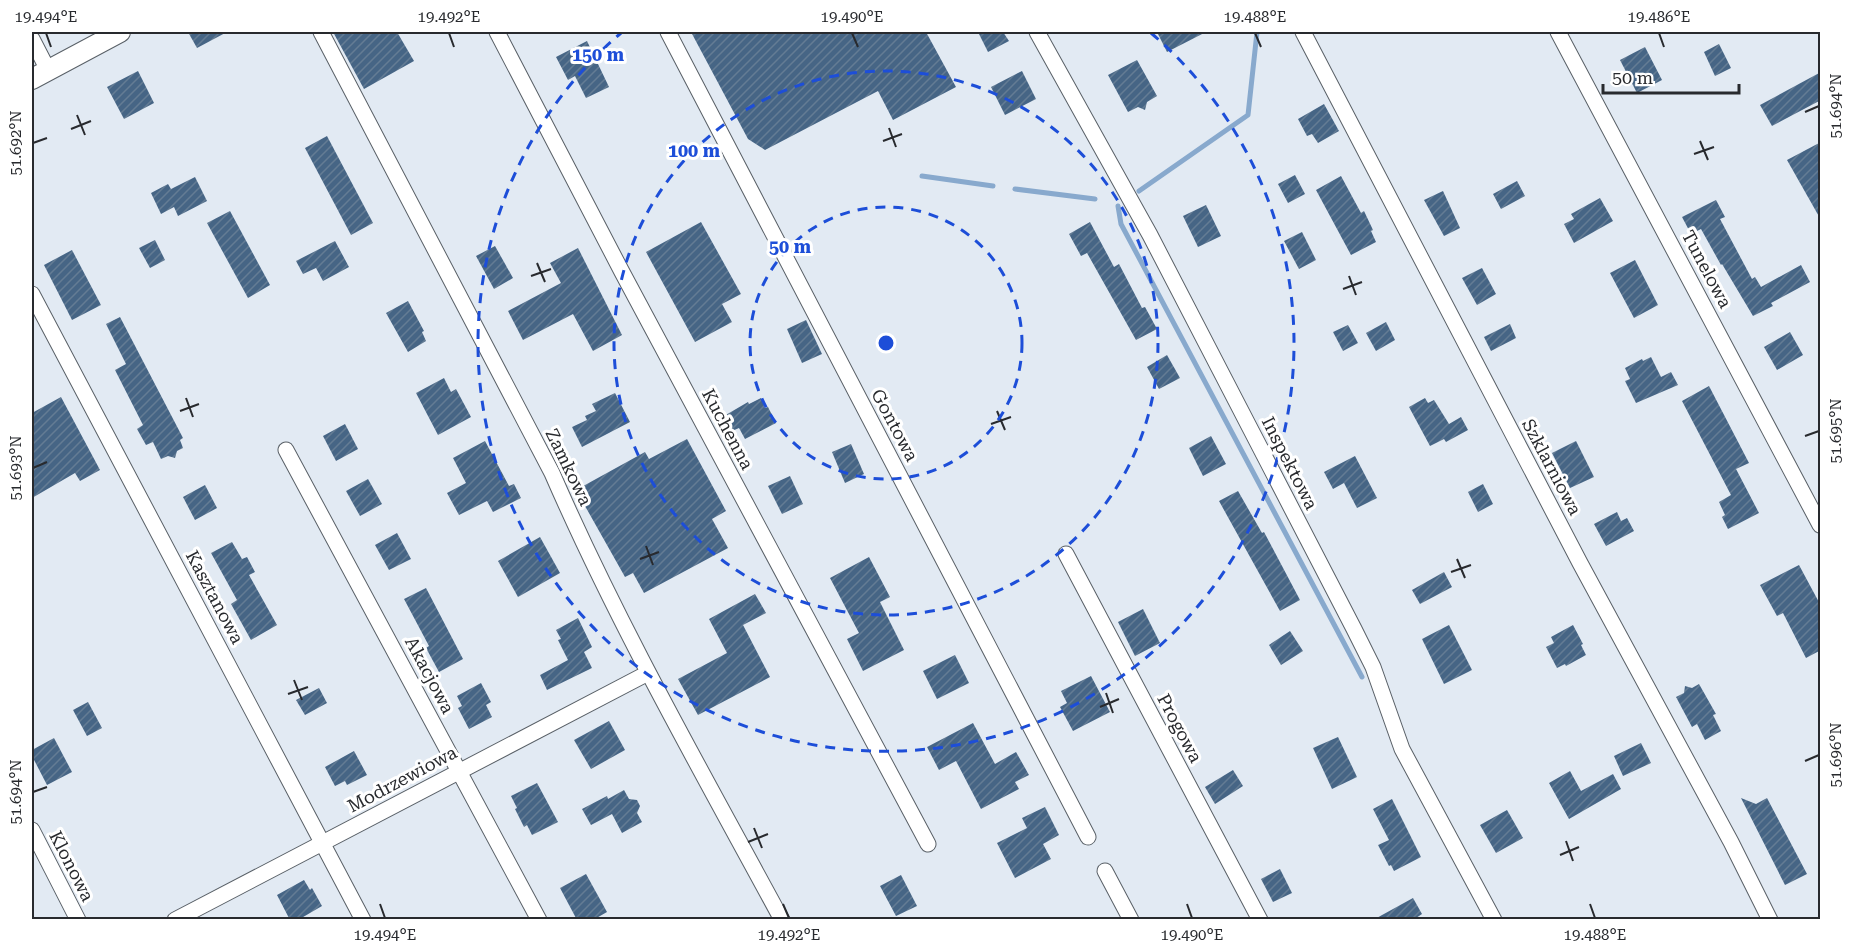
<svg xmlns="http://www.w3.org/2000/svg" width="1852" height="951" viewBox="0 0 1852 951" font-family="'Roboto Serif',serif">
  <defs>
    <pattern id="building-hatch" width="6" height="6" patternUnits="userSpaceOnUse" patternTransform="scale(1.5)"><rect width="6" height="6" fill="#466585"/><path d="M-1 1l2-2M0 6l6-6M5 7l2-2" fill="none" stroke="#647c94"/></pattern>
  </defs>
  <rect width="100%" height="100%" fill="#e2eaf3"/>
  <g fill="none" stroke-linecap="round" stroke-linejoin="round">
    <!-- stream -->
    <g stroke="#88a9cd" stroke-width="5">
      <path d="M922 176 993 186"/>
      <path d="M1015 189 1095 199"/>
      <path d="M1139 191 1248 115 1257 32"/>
      <path d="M1118 206 1121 224 1362 677"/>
    </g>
  </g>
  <!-- building -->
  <g fill="url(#building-hatch)">
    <path d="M188 32H227L197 48Z"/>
    <path d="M333 32H397L414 61 364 89Z"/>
    <path d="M691 32H926L956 87 893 120 878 91 765 150 748 139Z"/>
    <path d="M978 32H1003L1009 41 988 52Z"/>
    <path d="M1157 32H1206L1167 52Z"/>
    <path d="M587 41 609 87 586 98 575 76 568 80 556 57Z"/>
    <path d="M1719 44 1731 68 1715 76 1704 52Z"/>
    <path d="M1645 47 1662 80 1637 93 1620 60Z"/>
    <path d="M1137 60 1157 96 1147 102 1145 110 1138 107 1128 112 1108 75Z"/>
    <path d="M138 71 154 103 124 119 107 87Z"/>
    <path d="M1022 71 1036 99 1005 115 991 87Z"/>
    <path d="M1821 72V100L1772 126 1760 105Z"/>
    <path d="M1324 104 1339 131 1318 143 1312 134 1307 136 1298 119Z"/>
    <path d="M327 136 373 223 351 235 305 148Z"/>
    <path d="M1821 142V220L1787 160Z"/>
    <path d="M1295 175 1305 194 1288 203 1278 184Z"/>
    <path d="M1341 176 1361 213 1364 211 1373 230 1371 231 1376 242 1351 255 1316 190Z"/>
    <path d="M195 177 207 201 178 216 174 207 161 214 151 193 168 184 171 189Z"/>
    <path d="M1517 181 1525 196 1501 209 1493 194Z"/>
    <path d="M1443 191 1460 228 1444 236 1424 200Z"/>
    <path d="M1600 198 1613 221 1574 243 1564 224 1574 219 1571 214Z"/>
    <path d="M1716 200 1725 217 1720 219 1752 279 1755 277 1761 287 1801 265 1810 282 1771 303 1773 306 1753 316 1722 264 1721 265 1701 229 1691 234 1682 217Z"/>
    <path d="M1206 205 1221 236 1198 247 1183 216Z"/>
    <path d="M230 211 270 285 248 298 207 223Z"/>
    <path d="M701 222 741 294 722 304 732 322 695 342 646 252Z"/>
    <path d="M1090 222 1114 267 1119 264 1142 308 1145 307 1157 329 1136 340 1087 253 1081 256 1069 234Z"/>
    <path d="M1302 232 1316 260 1299 269 1284 241Z"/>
    <path d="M155 240 165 260 150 268 139 248Z"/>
    <path d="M335 241 349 267 323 281 316 268 303 274 296 261Z"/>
    <path d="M495 246 513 278 494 289 476 256Z"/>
    <path d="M578 248 622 335 593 351 573 314 523 340 508 311 561 283 550 263Z"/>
    <path d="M72 250 101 305 72 320 44 265Z"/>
    <path d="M1635 260 1658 305 1634 318 1610 273Z"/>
    <path d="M1482 268 1496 294 1477 305 1462 278Z"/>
    <path d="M408 301 424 331 422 332 426 341 408 352 386 313Z"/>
    <path d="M120 317 183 438 180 440 183 448 177 451 175 458 168 456 161 459 153 442 146 445 137 429 143 425 115 370 126 364 106 324Z"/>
    <path d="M806 320 822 354 802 363 787 329Z"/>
    <path d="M1386 322 1395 340 1376 351 1366 333Z"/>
    <path d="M1510 324 1516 338 1491 351 1484 337Z"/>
    <path d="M1348 325 1358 343 1343 351 1333 332Z"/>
    <path d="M1790 332 1803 355 1777 370 1764 347Z"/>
    <path d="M1167 355 1180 378 1159 389 1147 367Z"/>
    <path d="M1651 357 1661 377 1671 372 1678 385 1636 403 1625 381 1630 379 1625 368 1642 359 1643 361Z"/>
    <path d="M444 378 451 392 456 389 471 417 438 435 416 393Z"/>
    <path d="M1709 386 1749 463 1736 469 1759 513 1728 529 1722 517 1725 515 1719 502 1731 495 1682 401Z"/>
    <path d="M615 393 630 422 582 447 572 427 587 420 585 416 596 411 592 404Z"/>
    <path d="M61 397 100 470 80 481 75 473 32 498V413Z"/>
    <path d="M761 398 765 408 768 407 776 423 745 439 739 428 732 431 724 416 748 402 749 404Z"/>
    <path d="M1425 398 1428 403 1434 400 1449 424 1461 417 1468 430 1446 442 1444 439 1430 446 1409 407Z"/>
    <path d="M345 424 358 449 336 461 323 436Z"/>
    <path d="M1211 436 1226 464 1203 476 1189 448Z"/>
    <path d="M687 439 726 511 712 519 728 548 644 593 633 573 625 577 576 490 645 452 649 459Z"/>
    <path d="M485 441 509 486 514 484 521 498 493 512 487 501 459 515 447 493 466 483 453 458Z"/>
    <path d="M1576 441 1594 477 1570 488 1552 453Z"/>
    <path d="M851 444 864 474 845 483 832 452Z"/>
    <path d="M1355 456 1377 498 1357 508 1344 483 1333 489 1324 472Z"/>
    <path d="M790 476 803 504 782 514 768 486Z"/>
    <path d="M368 479 382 504 360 516 346 491Z"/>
    <path d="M1483 484 1493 504 1478 512 1468 492Z"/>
    <path d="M205 485 217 508 195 520 183 497Z"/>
    <path d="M1238 491 1262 533 1264 532 1300 600 1280 611 1219 501Z"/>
    <path d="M1617 512 1621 521 1627 518 1634 531 1606 546 1594 524Z"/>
    <path d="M397 533 411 559 389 570 375 545Z"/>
    <path d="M540 537 560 573 518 597 498 561Z"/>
    <path d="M232 542 242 559 247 557 255 572 249 575 277 625 251 640 231 604 237 600 211 553Z"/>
    <path d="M869 557 890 597 880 602 904 650 863 671 847 639 859 633 830 578Z"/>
    <path d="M1799 565 1821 606V650L1806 658 1783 613 1777 616 1760 585Z"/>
    <path d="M1444 572 1452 587 1420 604 1412 590Z"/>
    <path d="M426 588 463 659 439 672 426 648 429 646 404 599Z"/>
    <path d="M755 594 766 613 743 625 770 677 698 715 678 679 727 653 709 619Z"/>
    <path d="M1143 609 1160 643 1135 656 1118 622Z"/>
    <path d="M578 618 592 647 584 652 592 668 547 690 540 675 568 660 558 640 561 639 556 630Z"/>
    <path d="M1449 625 1472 670 1444 684 1422 639Z"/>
    <path d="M1573 625 1583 644 1581 645 1586 655 1566 666 1565 664 1557 668 1546 647 1554 643 1551 637Z"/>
    <path d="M1290 631 1303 651 1281 665 1269 645Z"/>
    <path d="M955 655 969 683 937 699 923 671Z"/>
    <path d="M1091 676 1110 712 1073 731 1060 707 1067 703 1061 691Z"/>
    <path d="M481 683 491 702 486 705 492 717 469 729 458 708 462 706 457 696Z"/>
    <path d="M1699 684 1716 714 1713 715 1721 731 1705 740 1697 724 1692 727 1676 697 1684 693 1685 686 1692 688Z"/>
    <path d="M319 688 327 703 305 715 296 700Z"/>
    <path d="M88 702 102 728 87 736 73 710Z"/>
    <path d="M609 721 625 750 591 769 574 740Z"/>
    <path d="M973 723 995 764 1016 752 1029 775 1015 782 1019 789 981 809 956 761 939 770 927 747Z"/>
    <path d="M1338 737 1357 777 1332 789 1313 748Z"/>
    <path d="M54 738 72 772 47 785 32 756V750Z"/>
    <path d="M1641 743 1651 763 1623 776 1614 756Z"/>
    <path d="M354 751 367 775 347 785 345 781 335 786 325 767Z"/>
    <path d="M1233 770 1243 786 1215 804 1205 787Z"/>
    <path d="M1570 771 1581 791 1613 774 1621 789 1569 819 1549 783Z"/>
    <path d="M537 783 558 822 532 835 527 825 524 827 515 809 517 808 511 796Z"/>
    <path d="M624 790 629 799 637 800 640 806 637 813 642 822 622 833 612 814 591 825 582 809 607 796 608 799Z"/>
    <path d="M1741 798 1756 804 1767 798 1807 874 1785 885Z"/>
    <path d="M1392 799 1421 857 1394 871 1391 865 1389 866 1378 845 1389 840 1373 809Z"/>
    <path d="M1045 807 1059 835 1043 844 1051 859 1015 878 997 843 1027 828 1022 818Z"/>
    <path d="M1507 810 1523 838 1496 853 1480 825Z"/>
    <path d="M1280 869 1292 893 1273 902 1261 879Z"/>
    <path d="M586 874 607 912 593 920H577L560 888Z"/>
    <path d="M901 875 917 906 896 916 880 886Z"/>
    <path d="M304 880 310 890 312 888 322 906 298 920H290L277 895Z"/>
    <path d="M1413 898 1422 914 1413 920H1373Z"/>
  </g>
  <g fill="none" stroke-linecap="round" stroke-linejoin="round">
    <defs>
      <g id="minor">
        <path d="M321 32 552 473C619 627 702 772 782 920"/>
        <path d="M497 32 622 272 928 844"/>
        <path d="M668 32 1088 837"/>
        <path d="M1037 32 1150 235 1354 629 1373 667 1402 749 1494 920"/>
        <path d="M1303 32 1580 563 1731 842 1770 920"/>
        <path d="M1558 32 1820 525"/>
        <path d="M32 39 48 70"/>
        <path d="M32 294 363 920"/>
        <path d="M286 450 539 920"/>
        <path d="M1066 554 1260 920"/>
        <path d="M32 830 78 920"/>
        <path d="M1105 871 1131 920"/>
        <path d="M175 920 648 673"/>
      </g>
      <path id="tertiary" d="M32 79 120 32"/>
    </defs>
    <!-- minor casing -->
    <use href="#minor" stroke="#596067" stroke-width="17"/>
    <!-- tertiary casing -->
    <use href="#tertiary" stroke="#596067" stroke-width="22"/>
    <!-- minor -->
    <use href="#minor" stroke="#fff" stroke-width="15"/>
    <!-- tertiary -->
    <use href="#tertiary" stroke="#fff" stroke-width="20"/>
  </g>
  <!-- ticks -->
  <path fill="none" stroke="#282a2e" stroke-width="2" d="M46 33 51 47M449 33 454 47M852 33 858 47M1255 33 1261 47M1659 33 1664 47M1805 112 1819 106M77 115 85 135M889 128 896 147M71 129 91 121M883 141 902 134M1700 141 1708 160M33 143 47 138M1694 154 1714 147M537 263 545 282M531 276 551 269M1349 276 1356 295M1343 289 1362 282M186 398 193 417M180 411 199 404M997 411 1005 430M991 424 1011 417M1805 436 1819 431M33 468 47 462M646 546 653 565M640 559 659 552M1457 559 1465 578M1451 572 1471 565M294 680 302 700M1106 693 1113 713M288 694 308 687M1100 707 1119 699M1805 761 1819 755M33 792 47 787M754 828 762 848M1566 841 1573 861M748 842 768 834M1560 855 1579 847M380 904 385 918M783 904 789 918M1187 904 1192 918M1590 904 1595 918"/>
  <!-- distance rings -->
  <g fill="none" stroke="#1d4ed8" stroke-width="3" stroke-dasharray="10 8">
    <circle cx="886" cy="343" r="136"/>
    <circle cx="886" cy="343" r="272"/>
    <path d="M1151 33A408 408 0 1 1 621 33"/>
  </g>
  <g text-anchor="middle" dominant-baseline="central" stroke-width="6" stroke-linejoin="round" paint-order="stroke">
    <!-- street labels -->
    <g font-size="18" fill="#282a2e" stroke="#fff">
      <text transform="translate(1707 269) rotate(62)">Tunelowa</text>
      <text transform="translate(895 425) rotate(62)">Gontowa</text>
      <text transform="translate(728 429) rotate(62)">Kuchenna</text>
      <text transform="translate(1290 463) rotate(63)">Inspektowa</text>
      <text transform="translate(569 467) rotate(64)">Zamkowa</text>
      <text transform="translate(1552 467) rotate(62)">Szklarniowa</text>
      <text transform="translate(215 597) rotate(62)">Kasztanowa</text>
      <text transform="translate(430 675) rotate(62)">Akacjowa</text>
      <text transform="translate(1180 728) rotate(62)">Progowa</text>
      <text transform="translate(402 779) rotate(-28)">Modrzewiowa</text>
      <text transform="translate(72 866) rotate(63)">Klonowa</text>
    </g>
  </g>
  <circle cx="886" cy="343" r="9" fill="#1d4ed8" stroke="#fff" stroke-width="3"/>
  <g font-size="18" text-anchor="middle" font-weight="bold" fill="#1d4ed8" stroke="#fff" stroke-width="6" stroke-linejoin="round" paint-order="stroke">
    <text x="598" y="61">150 m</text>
    <text x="694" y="157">100 m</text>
    <text x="790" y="253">50 m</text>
  </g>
  <!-- border -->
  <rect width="1852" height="951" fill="none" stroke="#ffffff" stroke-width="66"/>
  <!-- scale -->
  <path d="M1603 84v9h136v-9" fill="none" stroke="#282a2e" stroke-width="3"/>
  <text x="1612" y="84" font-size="18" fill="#282a2e" stroke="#ffffff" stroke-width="4.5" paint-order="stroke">50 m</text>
  <rect x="33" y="33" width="1786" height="885" fill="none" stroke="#282a2e" stroke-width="2"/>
  <g font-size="15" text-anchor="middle" fill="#282a2e">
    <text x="46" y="22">19.494°E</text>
    <text x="449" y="22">19.492°E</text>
    <text x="852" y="22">19.490°E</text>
    <text x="1255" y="22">19.488°E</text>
    <text x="1659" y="22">19.486°E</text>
    <text transform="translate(1836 106) rotate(-90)" y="5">51.694°N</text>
    <text transform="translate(16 143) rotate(-90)" y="5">51.692°N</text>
    <text transform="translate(1836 431) rotate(-90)" y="5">51.695°N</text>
    <text transform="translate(16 468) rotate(-90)" y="5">51.693°N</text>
    <text transform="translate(1836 755) rotate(-90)" y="5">51.696°N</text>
    <text transform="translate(16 792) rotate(-90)" y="5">51.694°N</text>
    <text x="385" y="940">19.494°E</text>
    <text x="789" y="940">19.492°E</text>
    <text x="1192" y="940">19.490°E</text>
    <text x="1595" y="940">19.488°E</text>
  </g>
</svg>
